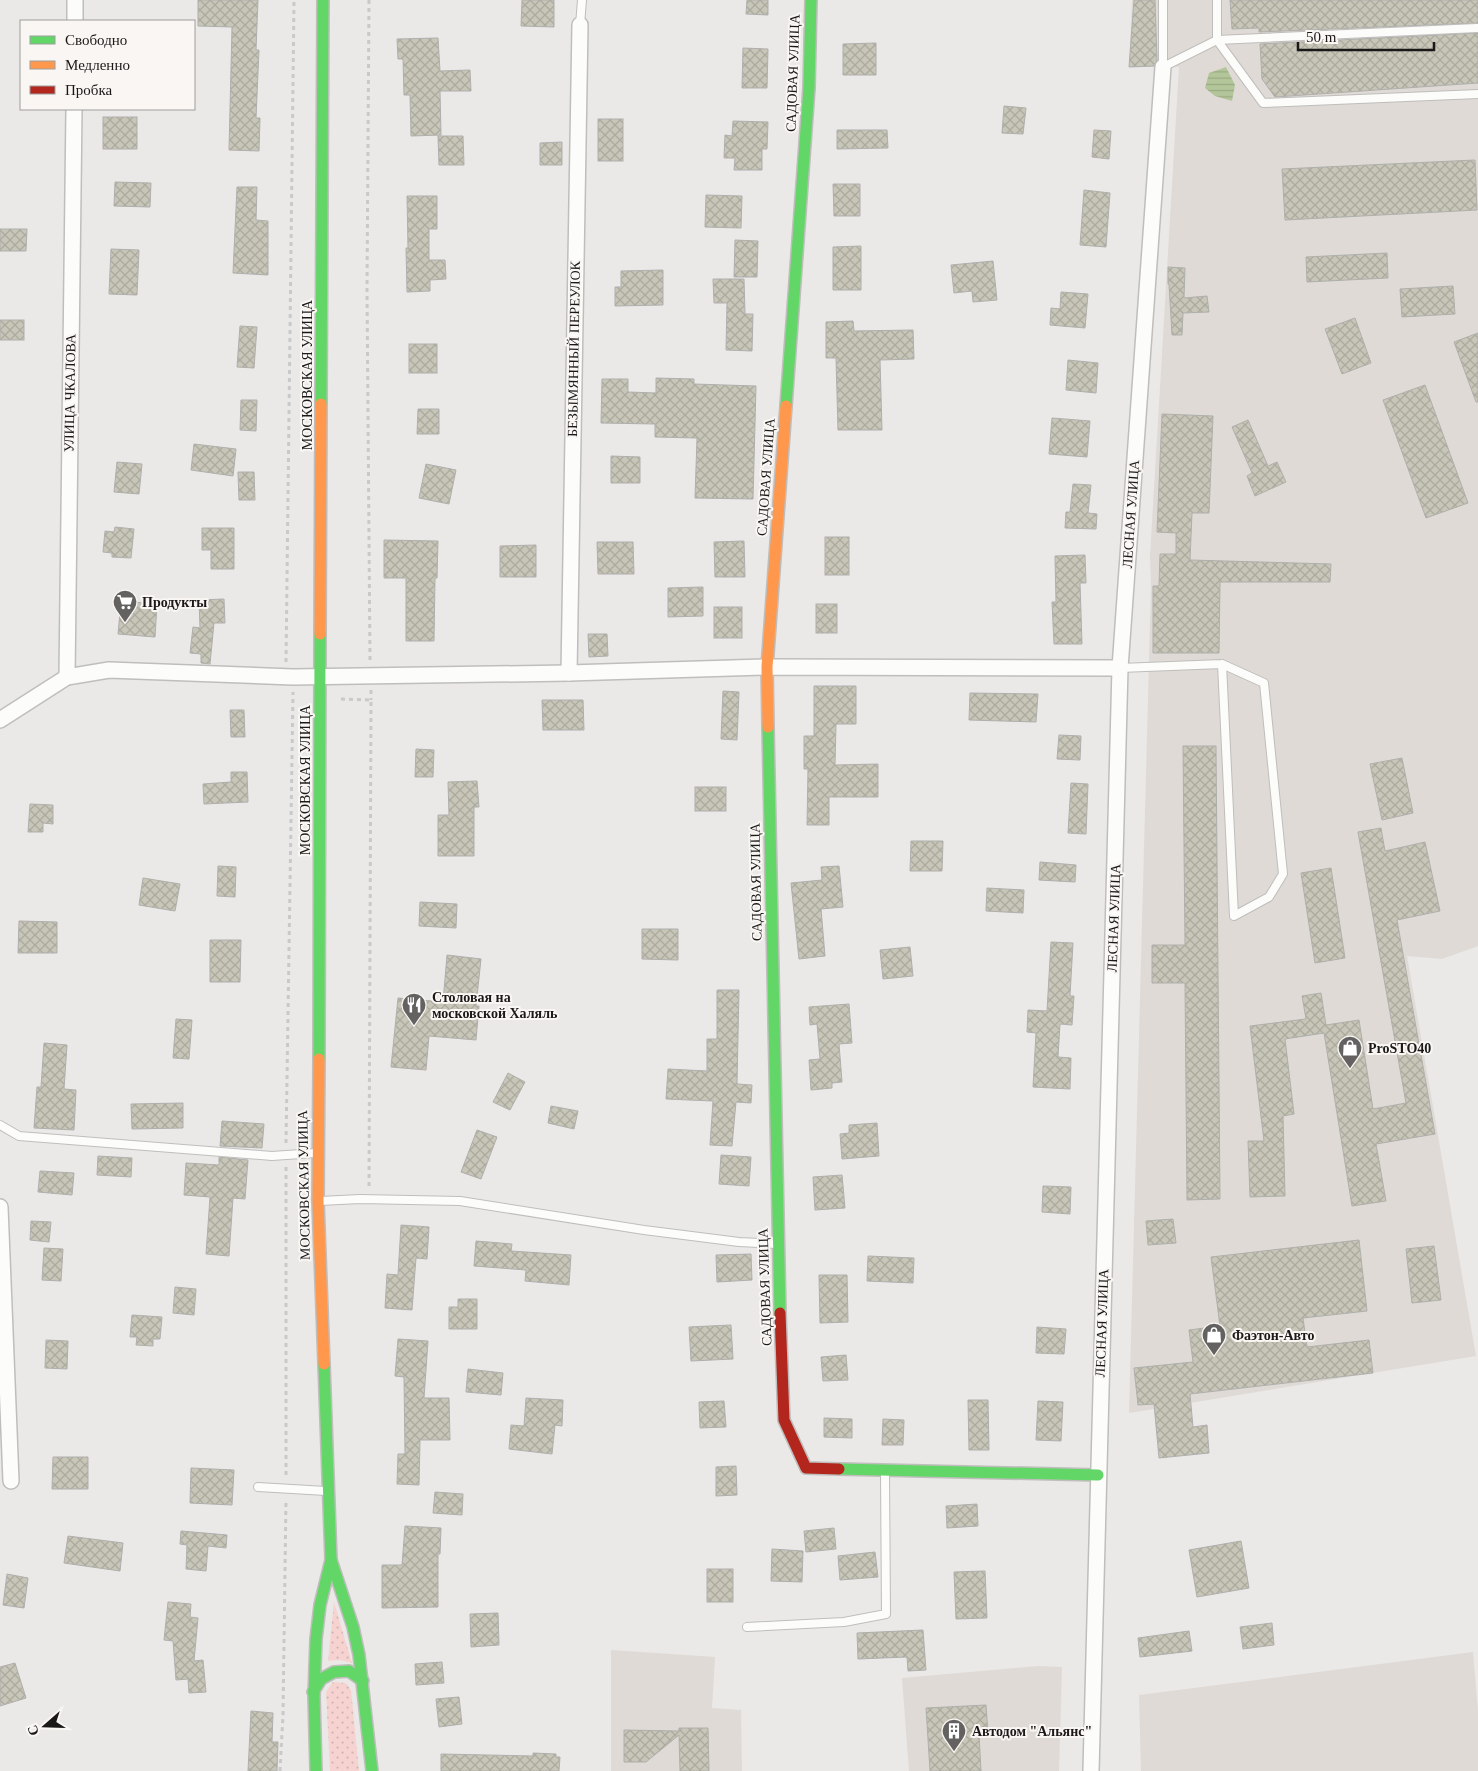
<svg xmlns="http://www.w3.org/2000/svg" width="1478" height="1771" viewBox="0 0 1478 1771" font-family="Georgia,serif">
  <defs>
    <pattern id="grass-dots" width="8" height="8" patternUnits="userSpaceOnUse" patternTransform="scale(1.25)"><rect width="8" height="8" fill="#f6d3d0"/><path d="M2 2h.1M6 6h.1" fill="none" stroke="#d2b5b2" stroke-width="1.8" stroke-linecap="round"/></pattern>
    <pattern id="water-rules" width="6" height="5" patternUnits="userSpaceOnUse" patternTransform="scale(1.25)"><rect width="6" height="5" fill="#b3c699"/><path d="M0 2.5h6" fill="none" stroke="#99aa83"/></pattern>
    <pattern id="building-cross-hatch" width="8" height="8" patternUnits="userSpaceOnUse" patternTransform="scale(1.25)"><rect width="8" height="8" fill="#c8c6b8"/><path d="M0 0l8 8M0 8l8-8" fill="none" stroke="#abaa9d"/></pattern>
  </defs>
  <rect width="100%" height="100%" fill="#eae9e7"/>
  <!-- built -->
  <g fill="#dfdad5">
    <path d="M1132 0H1478V946L1442 959 1407 956 1476 1356 1129 1413 1151 585 1150 556 1179 67H1129Z"/>
    <path d="M611 1650 715 1657 712 1708 741 1710 742 1771H611Z"/>
    <path d="M1473 1652 1478 1711V1771H1141L1139 1695Z"/>
    <path d="M1038 1666 1062 1667 1059 1771H909L902 1678Z"/>
  </g>
  <!-- grass -->
  <g fill="url(#grass-dots)">
    <path d="M334 1602 352 1663 340 1660 328 1661Z"/>
    <path d="M333 1682 346 1683 351 1690 359 1771H330L326 1692Z"/>
  </g>
  <!-- water -->
  <path fill="url(#water-rules)" d="M1226 67 1235 85 1232 101 1215 96 1205 88 1209 73Z"/>
  <!-- building -->
  <g fill="url(#building-cross-hatch)" stroke="#afafad">
    <path d="M198 0H258L256 50H259L256 118H260L259 151 229 150 232 27 198 26Z"/>
    <path d="M522 0H554V27L521 26Z"/>
    <path d="M747 0H768V15L746 14Z"/>
    <path d="M1134 0H1155L1157 60 1154 66 1129 67Z"/>
    <path d="M1230 0H1478V23L1259 32V28L1232 29Z"/>
    <path d="M1478 33V83L1275 97 1262 79 1260 44Z"/>
    <path d="M438 38 440 71 470 70 471 91H440L441 135 411 136 410 95H404L403 59H398L397 39Z"/>
    <path d="M876 43V75H843V44Z"/>
    <path d="M743 48 768 49 767 88H742Z"/>
    <path d="M1004 106 1026 108 1023 134 1002 133Z"/>
    <rect x="103" y="117" width="34" height="32"/>
    <rect x="598" y="119" width="25" height="42"/>
    <path d="M733 121 768 122 767 149H762V170H734L735 158H724L725 135 732 136Z"/>
    <path d="M837 130H887L888 148 837 149Z"/>
    <path d="M1094 130 1111 131 1109 159 1092 157Z"/>
    <path d="M438 136H463L464 165H439Z"/>
    <path d="M562 142V165H540V143Z"/>
    <path d="M1475 160 1477 210 1285 220 1282 169Z"/>
    <path d="M115 182 151 183 150 207 114 206Z"/>
    <path d="M833 184H860V216H834Z"/>
    <path d="M237 187H257L256 220 268 221V275L233 273Z"/>
    <path d="M1084 190 1110 193 1106 247 1080 245Z"/>
    <path d="M706 195 742 196 741 228 705 227Z"/>
    <path d="M407 196H437V229H429V260H445L446 279 430 280V291L407 292 406 248H408Z"/>
    <path d="M0 229H27L26 251H0Z"/>
    <path d="M735 240 758 241 757 277H734Z"/>
    <path d="M861 246V290H833V247Z"/>
    <path d="M111 249 139 250 137 295 109 294Z"/>
    <path d="M1387 253 1388 278 1307 282 1306 257Z"/>
    <path d="M993 261 997 300 973 302 972 291 954 293 951 265Z"/>
    <path d="M1168 267 1185 268 1184 298 1207 296 1209 312 1183 313 1182 335H1172L1169 284H1168Z"/>
    <path d="M663 270V305L615 306V287H621V271Z"/>
    <path d="M713 279H744L745 314H753L752 351 726 350 727 303H714Z"/>
    <path d="M1453 286 1455 314 1402 317 1400 289Z"/>
    <path d="M1061 292 1088 294 1085 328 1050 325 1051 308 1060 309Z"/>
    <path d="M1355 318 1371 363 1342 374 1325 329Z"/>
    <rect x="0" y="320" width="24" height="20"/>
    <path d="M853 321 854 331 913 330 914 359 880 360 882 430H838L836 358H826V322Z"/>
    <path d="M240 326 257 327 254 368 237 367Z"/>
    <path d="M1478 333V402H1476L1454 342Z"/>
    <rect x="409" y="344" width="28" height="29"/>
    <path d="M1068 360 1098 363 1096 393 1066 390Z"/>
    <path d="M656 378 694 379V384L756 386 753 499 695 498 697 438 655 437V424L601 423 602 379H628V392L656 393Z"/>
    <path d="M1425 385 1468 503 1426 518 1383 400Z"/>
    <path d="M241 400H257L256 431 240 430Z"/>
    <path d="M418 409H439V434H417Z"/>
    <path d="M1162 414 1213 416 1209 513H1192L1190 560 1331 564 1330 582H1220L1219 653H1153V586H1159L1160 554H1176V533L1157 532Z"/>
    <path d="M1052 418 1090 421 1087 457 1049 454Z"/>
    <path d="M1248 420 1268 466 1277 462 1286 482 1255 496 1247 476 1252 473 1232 427Z"/>
    <path d="M194 444 236 449 233 476 191 470Z"/>
    <path d="M611 456 640 457V483H611Z"/>
    <path d="M117 462 142 464 139 494 114 492Z"/>
    <path d="M426 464 456 470 449 504 419 498Z"/>
    <path d="M238 472H254L255 500H239Z"/>
    <path d="M1073 484 1091 485 1088 513 1097 514 1096 529 1065 528 1066 512H1070Z"/>
    <path d="M115 527 134 529 131 558 112 557V553L103 552 105 531 114 532Z"/>
    <path d="M202 528H234V569H211V550H202Z"/>
    <rect x="825" y="537" width="24" height="38"/>
    <path d="M384 540 438 541 437 578H435L434 641H406V578H384Z"/>
    <path d="M744 541 745 577H715L714 542Z"/>
    <path d="M597 542H633L634 574H598Z"/>
    <path d="M536 545V577H500V546Z"/>
    <path d="M1085 555 1086 583H1080L1082 644H1054L1052 602H1056L1055 556Z"/>
    <path d="M703 587V616L668 617V588Z"/>
    <path d="M224 599 225 623H214L210 664 201 663V654L190 653 193 627 200 628 199 600Z"/>
    <path d="M121 601 157 604 155 637 118 634Z"/>
    <rect x="816" y="604" width="21" height="29"/>
    <rect x="714" y="607" width="28" height="31"/>
    <path d="M588 634H607L608 656 589 657Z"/>
    <path d="M814 686H856V724H836L835 765 878 764V797H829V825H807L808 769H804V736H814Z"/>
    <path d="M723 691 739 692 737 740 721 739Z"/>
    <path d="M970 693 1038 694 1036 722 969 720Z"/>
    <path d="M542 700H583L584 730H543Z"/>
    <path d="M230 710H244L245 737H231Z"/>
    <path d="M1059 735 1081 736 1080 760 1057 759Z"/>
    <path d="M1183 746H1216L1220 1199 1187 1200 1185 983H1152V945H1185Z"/>
    <path d="M416 749 434 750 433 777H415Z"/>
    <path d="M1402 758 1413 813 1382 820 1370 764Z"/>
    <path d="M231 772H247L248 802 204 804 203 784 231 782Z"/>
    <path d="M477 781 479 807H474V856H438V815H449L448 782Z"/>
    <path d="M1071 783 1088 784 1086 834 1068 833Z"/>
    <rect x="695" y="787" width="31" height="24"/>
    <path d="M30 804 53 805V824L43 823V832H28Z"/>
    <path d="M1381 828 1385 851 1425 842 1440 911 1397 920 1435 1134 1376 1144 1386 1201 1352 1206 1324 1033 1285 1039 1294 1114 1283 1116 1285 1196 1250 1197 1248 1141H1264L1250 1026 1306 1019 1302 996 1321 993 1326 1025 1359 1020 1373 1109 1406 1103 1358 832Z"/>
    <path d="M911 841H943L942 871H910Z"/>
    <path d="M1040 862 1076 865 1075 882 1039 880Z"/>
    <path d="M218 866 236 867 235 897 217 896Z"/>
    <path d="M839 866 843 907 821 909 825 956 799 959 791 883 822 880 821 867Z"/>
    <path d="M1331 868 1345 958 1315 963 1301 873Z"/>
    <path d="M143 878 180 884 175 911 139 905Z"/>
    <path d="M987 888 1024 890 1023 913 986 911Z"/>
    <path d="M420 902 457 904 456 928 419 926Z"/>
    <path d="M19 921 57 922V953H18Z"/>
    <path d="M642 929H678V960L642 959Z"/>
    <path d="M210 940H241L240 982H210Z"/>
    <path d="M1051 942 1073 943 1070 996H1074L1072 1025 1060 1024 1058 1057 1071 1058 1070 1089 1033 1087 1036 1033 1027 1032 1028 1010 1047 1011Z"/>
    <path d="M910 947 913 976 883 979 880 950Z"/>
    <path d="M447 955 481 959 476 1006H479L476 1040 429 1036 426 1070 391 1067 398 998 443 1002Z"/>
    <path d="M717 990H739L737 1084 752 1085 751 1103 736 1102 732 1146 710 1145 713 1101 666 1099 668 1069 707 1071V1039H717Z"/>
    <path d="M849 1004 852 1043 839 1044 842 1082 832 1083V1088L811 1090 809 1060 820 1059 817 1024 810 1025 809 1007Z"/>
    <path d="M176 1019 192 1020 189 1059 173 1058Z"/>
    <path d="M44 1043 67 1045 64 1089 76 1090 74 1130 34 1128 37 1087H41Z"/>
    <path d="M508 1073 525 1082 510 1110 493 1102Z"/>
    <path d="M183 1103V1128L132 1129 131 1104Z"/>
    <path d="M551 1106 578 1111 574 1129 548 1123Z"/>
    <path d="M222 1121 264 1124 262 1148 220 1146Z"/>
    <path d="M877 1123 879 1156 842 1159 840 1134 849 1133V1125Z"/>
    <path d="M477 1130 497 1137 481 1179 461 1172Z"/>
    <path d="M721 1155 751 1157 749 1186 719 1184Z"/>
    <path d="M98 1156 132 1158 131 1177 97 1175Z"/>
    <path d="M219 1157 248 1160 245 1199 233 1198 229 1256 206 1254 210 1197 184 1195 186 1163 219 1165Z"/>
    <path d="M40 1171 74 1173 72 1195 38 1192Z"/>
    <path d="M842 1175 845 1208 815 1210 813 1177Z"/>
    <path d="M1043 1186 1071 1187 1070 1214 1042 1212Z"/>
    <path d="M1173 1219 1176 1243 1148 1245 1146 1221Z"/>
    <path d="M31 1221 51 1222 49 1242 30 1240Z"/>
    <path d="M401 1225 429 1227 427 1259 416 1258 412 1310 385 1308 387 1274 398 1275Z"/>
    <path d="M1359 1240 1367 1311 1303 1318 1307 1347 1369 1340 1373 1373 1190 1394 1193 1427 1207 1425 1209 1453 1159 1458 1154 1404 1138 1405 1134 1368 1193 1362 1189 1330 1220 1326 1211 1257Z"/>
    <path d="M476 1241 512 1244 511 1251 571 1255 569 1285 525 1281 526 1270 474 1266Z"/>
    <path d="M1434 1246 1441 1300 1412 1303 1406 1249Z"/>
    <path d="M44 1248 63 1249 61 1281 42 1280Z"/>
    <path d="M751 1254 752 1280 717 1282 716 1255Z"/>
    <path d="M868 1256 914 1258 913 1283 867 1281Z"/>
    <path d="M819 1275H847L848 1322 820 1323Z"/>
    <path d="M175 1287 196 1289 194 1315 173 1313Z"/>
    <path d="M458 1299H477V1329H449V1307H458Z"/>
    <path d="M132 1315 162 1317 160 1339H153V1346L136 1345 137 1337H130Z"/>
    <path d="M731 1325 733 1359 691 1361 689 1327Z"/>
    <path d="M1037 1327 1066 1329 1064 1354 1036 1353Z"/>
    <path d="M398 1339 428 1341 424 1398H449L450 1440H420L419 1485 397 1484 398 1454H405L404 1377 395 1376Z"/>
    <path d="M46 1340 68 1341 67 1369 45 1368Z"/>
    <path d="M846 1355 848 1380 823 1381 821 1357Z"/>
    <path d="M468 1369 503 1373 501 1395 466 1392Z"/>
    <path d="M526 1398 563 1400 562 1426 555 1425 552 1454 509 1449 511 1425 524 1426Z"/>
    <path d="M968 1400H988L989 1450H969Z"/>
    <path d="M724 1401 726 1427 700 1428 699 1402Z"/>
    <path d="M1038 1401 1063 1402 1061 1441 1036 1440Z"/>
    <path d="M824 1418 852 1419V1438L824 1437Z"/>
    <path d="M883 1419 904 1420 903 1445H882Z"/>
    <path d="M53 1457H88V1489H52Z"/>
    <path d="M736 1466 737 1495 716 1496V1467Z"/>
    <path d="M191 1468 234 1470 232 1505 190 1503Z"/>
    <path d="M435 1492 463 1494 462 1515 433 1513Z"/>
    <path d="M977 1504 978 1526 947 1528 946 1506Z"/>
    <path d="M405 1526 441 1528 440 1554H438V1607L382 1608V1565H402Z"/>
    <path d="M834 1528 836 1549 806 1552 804 1531Z"/>
    <path d="M181 1531 227 1535 226 1548 208 1546 206 1571 186 1569 187 1545 180 1544Z"/>
    <path d="M68 1536 123 1543 120 1571 64 1563Z"/>
    <path d="M1241 1541 1249 1588 1197 1597 1189 1550Z"/>
    <path d="M772 1549 803 1551 802 1582 771 1581Z"/>
    <path d="M875 1552 878 1577 840 1580 838 1556Z"/>
    <rect x="707" y="1569" width="26" height="33"/>
    <path d="M985 1571 987 1618 956 1619 954 1572Z"/>
    <path d="M7 1574 28 1578 24 1608 3 1605Z"/>
    <path d="M168 1602 191 1604 190 1617 198 1618 194 1661 203 1660 206 1692 189 1693 188 1679 176 1680 173 1641 164 1640Z"/>
    <path d="M498 1613 499 1645 471 1647 470 1614Z"/>
    <path d="M1272 1623 1274 1645 1243 1649 1240 1627Z"/>
    <path d="M923 1630 926 1670 908 1671 907 1657 858 1659 857 1633Z"/>
    <path d="M1189 1631 1192 1651 1140 1657 1138 1638Z"/>
    <path d="M442 1662 444 1683 416 1685 415 1664Z"/>
    <path d="M15 1663 26 1698 0 1706V1667Z"/>
    <path d="M459 1697 462 1724 439 1727 436 1699Z"/>
    <path d="M986 1705 988 1733 979 1734 981 1771H930L926 1708Z"/>
    <path d="M251 1711 273 1713 272 1742H278L277 1771H248Z"/>
    <path d="M679 1728H708L709 1771H680L679 1735 646 1762H624V1730L679 1731Z"/>
    <path d="M533 1753 556 1754V1757H560L559 1771H441V1754L533 1756Z"/>
  </g>
  <g fill="none" stroke-linecap="round" stroke-linejoin="round">
    <defs>
      <g id="lane">
        <path d="M1163 0V67L1217 40V0"/>
        <path d="M580 25 582 0"/>
        <path d="M1477 28 1217 40 1263 103 1478 94"/>
        <path d="M1120 668 1222 664 1234 916 1269 897 1283 874 1264 683 1222 664"/>
        <path d="M0 1125 19 1136 272 1156 315 1153"/>
        <path d="M320 1201 360 1199 460 1201 644 1230 739 1242 777 1244"/>
        <path d="M258 1487 326 1491"/>
        <path d="M747 1627 844 1622 886 1614 885 1472"/>
      </g>
      <g id="street">
        <path d="M75 21V0"/>
        <path d="M569 673 580 25"/>
        <path d="M67 677 74 109"/>
        <path d="M0 720 67 677 109 670 293 677 569 673 767 667 1120 668"/>
        <path d="M0 1207 11 1481"/>
        <path d="M1091 1771 1120 668 1163 67"/>
      </g>
      <g id="fast">
        <path d="M321 404 323 0"/>
        <path d="M786 406 809 88 811 0"/>
        <path d="M768 727 780 1313"/>
        <path d="M319 1059 320 634"/>
        <path d="M839 1469 1098 1475"/>
        <path d="M331 1560 353 1627 359 1655 372 1771"/>
        <path d="M313 1692 321 1679 334 1672 349 1671 363 1681"/>
        <path d="M316 1771 314 1696 316 1639 320 1605 331 1560 324 1364"/>
      </g>
      <g id="slow">
        <path d="M320 634 321 404"/>
        <path d="M768 727 767 667 786 406"/>
        <path d="M319 1059 318 1201 324 1364"/>
      </g>
      <path id="jam" d="M780 1313 784 1420 806 1468 839 1469"/>
    </defs>
    <!-- lane casing -->
    <use href="#lane" stroke="#bfbebc" stroke-width="10"/>
    <!-- street casing -->
    <use href="#street" stroke="#bfbebc" stroke-width="18"/>
    <!-- fast casing -->
    <use href="#fast" stroke="#bfbebc" stroke-width="14"/>
    <!-- slow casing -->
    <use href="#slow" stroke="#bfbebc" stroke-width="14"/>
    <!-- jam casing -->
    <use href="#jam" stroke="#bfbebc" stroke-width="14"/>
    <!-- path -->
    <g stroke="#c9c9c9" stroke-width="3" stroke-dasharray="4 4" stroke-linecap="butt">
      <path d="M369 0 367 289 370 662"/>
      <path d="M286 662 294 0"/>
      <path d="M371 690V700"/>
      <path d="M341 699 371 700 369 1188"/>
      <path d="M286 1143 293 692"/>
      <path d="M286 1167V1478"/>
      <path d="M280 1771 283 1715 286 1499"/>
    </g>
    <!-- lane -->
    <use href="#lane" stroke="#fcfcfb" stroke-width="8"/>
    <!-- street -->
    <use href="#street" stroke="#fcfcfb" stroke-width="15"/>
    <!-- fast -->
    <use href="#fast" stroke="#63d668" stroke-width="11"/>
    <!-- slow -->
    <use href="#slow" stroke="#ff974d" stroke-width="11"/>
    <!-- jam -->
    <use href="#jam" stroke="#b3261e" stroke-width="11"/>
  </g>
  <!-- icons -->
  <defs>
    <symbol id="supermarket-pin" viewBox="-11 -11 22 30"><path d="M0 17L-7.5 6A9.5 9.5 0 1 1 7.5 6Z" fill="#636260" stroke="#f9f6f3"/><path d="M-6-5.5h2.5l.6 2H6L4.5 2H-2.5L-4.4-4H-6ZM-1.5 3.2a1.3 1.3 0 1 0 .1 0ZM3 3.2a1.3 1.3 0 1 0 .1 0Z" fill="#fff"/></symbol>
    <symbol id="restaurant-pin" viewBox="-11 -11 22 30"><path d="M0 17L-7.5 6A9.5 9.5 0 1 1 7.5 6Z" fill="#636260" stroke="#f9f6f3"/><path d="M-5-6h1v4h1v-4h1v4h1v-4h1v5L-1.5 .5V6h-2V.5L-5-1ZM5-6V6H3V1.5H1.5Q1.5-4 5-6Z" fill="#fff"/></symbol>
    <symbol id="shop-pin" viewBox="-11 -11 22 30"><path d="M0 17L-7.5 6A9.5 9.5 0 1 1 7.5 6Z" fill="#636260" stroke="#f9f6f3"/><path d="M-5-2.5h2.3a2.7 3.5 0 0 1 5.4 0H5L5.5 6h-11ZM-1.5-2.5h3a1.5 2.3 0 0 0-3 0Z" fill="#fff"/></symbol>
    <symbol id="building-pin" viewBox="-11 -11 22 30"><path d="M0 17L-7.5 6A9.5 9.5 0 1 1 7.5 6Z" fill="#636260" stroke="#f9f6f3"/><path d="M-4-6H4V6H1V3H-1V6H-4ZM-2.5-4.3h1.7v1.8h-1.7ZM.8-4.3h1.7v1.8H.8ZM-2.5-1h1.7V.8h-1.7ZM.8-1h1.7V.8H.8Z" fill="#fff"/></symbol>
  </defs>
  <g fill-rule="evenodd">
    <use href="#supermarket-pin" x="111" y="588" width="28" height="38"/>
    <use href="#restaurant-pin" x="400" y="991" width="28" height="38"/>
    <use href="#shop-pin" x="1336" y="1034" width="28" height="38"/>
    <use href="#shop-pin" x="1200" y="1321" width="28" height="38"/>
    <use href="#building-pin" x="940" y="1717" width="28" height="38"/>
  </g>
  <g text-anchor="middle" dominant-baseline="central" stroke-width="4" stroke-linejoin="round" paint-order="stroke">
    <!-- street labels -->
    <g font-size="14" fill="#1a1918" stroke="#f9f6f3">
      <text transform="translate(793 73) rotate(-88)">САДОВАЯ УЛИЦА</text>
      <text transform="translate(574 349) rotate(-89)">БЕЗЫМЯННЫЙ ПЕРЕУЛОК</text>
      <text transform="translate(307 375) rotate(-90)">МОСКОВСКАЯ УЛИЦА</text>
      <text transform="translate(70 393) rotate(-89)">УЛИЦА ЧКАЛОВА</text>
      <text transform="translate(766 477) rotate(-86)">САДОВАЯ УЛИЦА</text>
      <text transform="translate(1131 514) rotate(-86)">ЛЕСНАЯ УЛИЦА</text>
      <text transform="translate(305 780) rotate(-90)">МОСКОВСКАЯ УЛИЦА</text>
      <text transform="translate(756 882) rotate(-91)">САДОВАЯ УЛИЦА</text>
      <text transform="translate(1114 918) rotate(-88)">ЛЕСНАЯ УЛИЦА</text>
      <text transform="translate(304 1185) rotate(-91)">МОСКОВСКАЯ УЛИЦА</text>
      <text transform="translate(765 1287) rotate(-92)">САДОВАЯ УЛИЦА</text>
      <text transform="translate(1102 1323) rotate(-88)">ЛЕСНАЯ УЛИЦА</text>
    </g>
    <!-- poi labels -->
    <g font-size="14" font-weight="bold" fill="#1a1918" stroke="#f9f6f3" text-anchor="start">
      <text x="142" y="602">Продукты</text>
      <text x="432" y="997">Столовая на<tspan x="432" dy="16">московской Халяль</tspan></text>
      <text x="1368" y="1048">ProSTO40</text>
      <text x="1232" y="1335">Фаэтон-Авто</text>
      <text x="972" y="1731">Автодом "Альянс"</text>
    </g>
  </g>
  <!-- legend -->
  <rect x="20" y="20" width="175" height="90" fill="#f9f6f3" stroke="#a09e9b"/>
  <rect x="30" y="36" width="25" height="8" fill="#63d668" stroke="#a09e9b"/>
  <text x="65" y="45" font-size="15" fill="#1a1918">Свободно</text>
  <rect x="30" y="61" width="25" height="8" fill="#ff974d" stroke="#a09e9b"/>
  <text x="65" y="70" font-size="15" fill="#1a1918">Медленно</text>
  <rect x="30" y="86" width="25" height="8" fill="#b3261e" stroke="#a09e9b"/>
  <text x="65" y="95" font-size="15" fill="#1a1918">Пробка</text>
  <!-- north arrow -->
  <g transform="translate(45 1726) rotate(250)" stroke="#f9f6f3" stroke-width="4" paint-order="stroke">
  <path d="M0-4L9 19L0 12L-9 19Z" fill="#1a1918"/>
  <text y="-8" font-size="14" font-weight="bold" text-anchor="middle" fill="#1a1918">С</text>
  </g>
  <!-- scale -->
  <path d="M1298 42v8h136v-8" fill="none" stroke="#1a1918" stroke-width="2.5"/>
  <text x="1306" y="42" font-size="15" fill="#1a1918" stroke="#f9f6f3" stroke-width="4" paint-order="stroke">50 m</text>
</svg>
